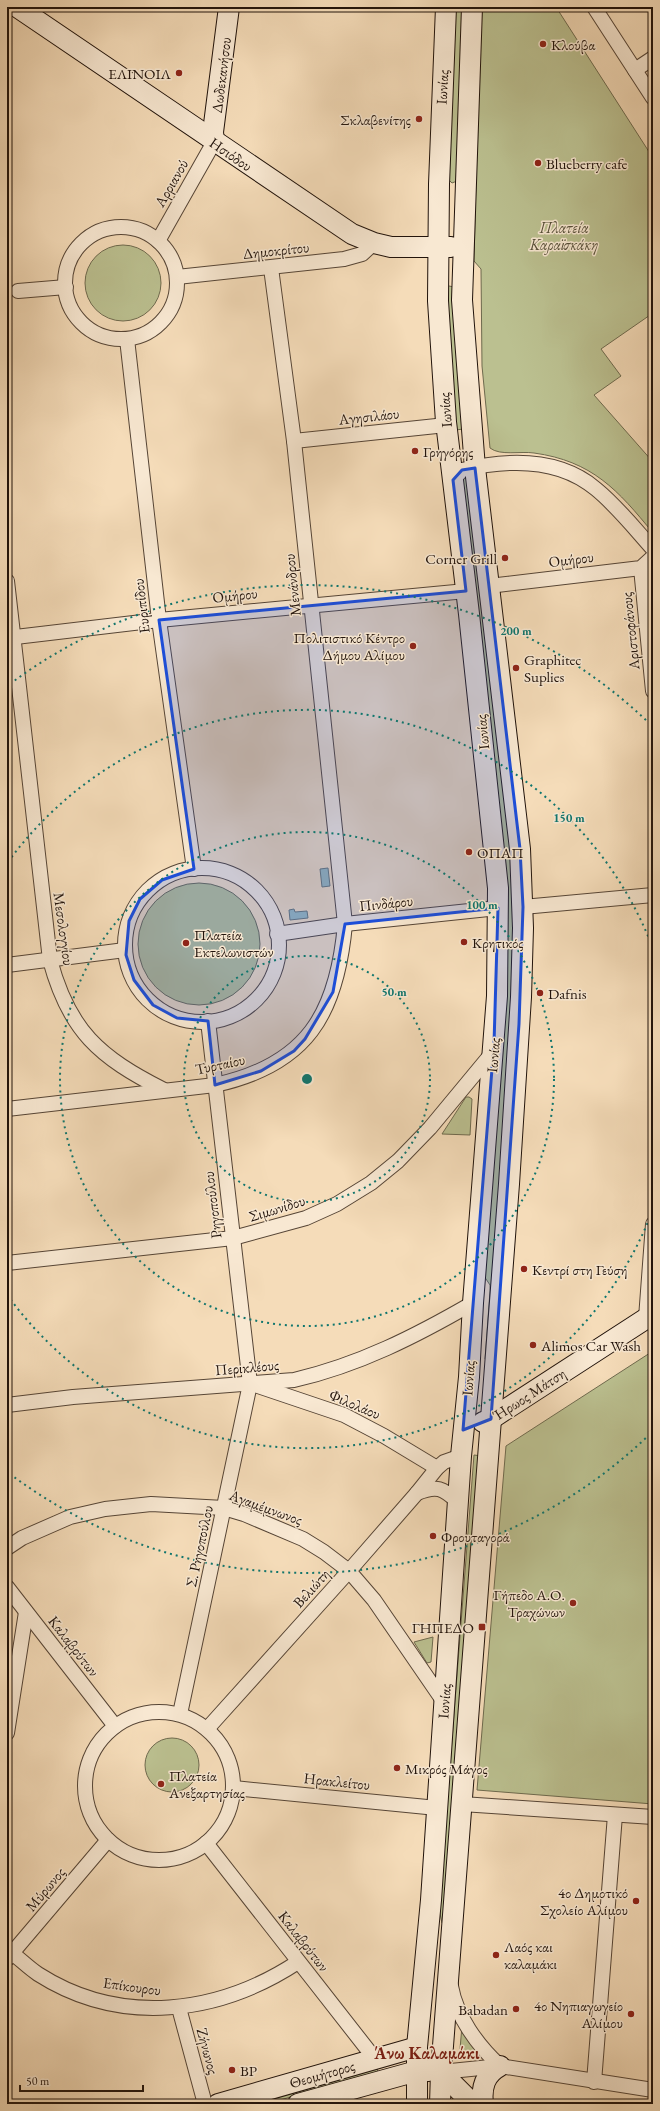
<svg xmlns="http://www.w3.org/2000/svg" width="660" height="2111" viewBox="0 0 660 2111" font-family="'EB Garamond',serif">
  <rect width="100%" height="100%" fill="#f5dcb9"/>
  <filter id="stains"><feTurbulence type="fractalNoise" baseFrequency=".005" numOctaves="4"/><feColorMatrix values="0 0 0 0 .2 0 0 0 0 .09 0 0 0 0 .02 0 0 0 .5 -.17"/></filter>
  <radialGradient id="worn" r=".72"><stop offset=".6" stop-color="#630" stop-opacity="0"/><stop offset="1" stop-color="#630" stop-opacity=".3"/></radialGradient>
  <!-- green -->
  <g fill="#bbc090" stroke="#6e6a4e">
    <path d="M454 7H467L457 181 452 183 448 179Z"/>
    <path d="M480 7H556L653 158V313L601 349 621 376 594 395 653 462V533C618 490 592 461 534 453 521 451 500 456 490 448L482 366 481 269 474 261Z"/>
    <circle cx="123" cy="283" r="38"/>
    <path d="M449 286 454 287 463 429 456 430 445 289Z"/>
    <path d="M464 478 468 479 516 900V966L488 1359H485L490 1291V1285L484 1276 504 1002 461 482Z"/>
    <circle cx="199" cy="944" r="61"/>
    <path d="M466 1097H469L472 1099 470 1135 442 1134Z"/>
    <path d="M653 1351V1804L477 1790 506 1446Z"/>
    <path d="M474 1455 482 1456 446 1923H442L439 1909Z"/>
    <path d="M433 1637 431 1662 427 1663 414 1642Z"/>
    <circle cx="172" cy="1765" r="27"/>
    <path d="M462 2026 481 2051 464 2052 460 2049Z"/>
    <path d="M377 2068 378 2072 266 2104H253Z"/>
  </g>
  <!-- water -->
  <g fill="#9ebab6" stroke="#6c7772">
    <path d="M328 868 330 886 322 887 320 869Z"/>
    <path d="M294 909 295 912 307 911 308 918 290 920 289 910Z"/>
  </g>
  <g fill="none" stroke-linecap="round" stroke-linejoin="round">
    <defs>
      <g id="street">
        <path d="M594 7 653 98"/>
        <path d="M635 70 653 58"/>
        <circle cx="121" cy="283" r="56"/>
        <path d="M158 241 214 142"/>
        <path d="M177 277 344 259 362 254 374 243"/>
        <path d="M18 291 66 287"/>
        <path d="M127 339 159 620 194 869"/>
        <path d="M294 441 446 425"/>
        <path d="M453 480 462 470C508 459 558 457 596 489 617 506 635 529 653 549"/>
        <path d="M641 568 653 691"/>
        <path d="M7 581 50 960C69 1031 99 1057 164 1090"/>
        <path d="M489 586 641 568 653 557"/>
        <path d="M7 638 159 620 466 591"/>
        <circle cx="202" cy="945" r="77"/>
        <path d="M523 907 653 895"/>
        <path d="M277 934 345 924 498 908"/>
        <path d="M7 965 125 950"/>
        <path d="M7 1109 215 1085C307 1065 337 1014 345 924L294 441 271 268"/>
        <path d="M7 1263 233 1238 306 1218 337 1204 371 1183 398 1161 430 1128 493 1052"/>
        <path d="M646 1318 653 1224"/>
        <path d="M258 1386 344 1415 384 1436 437 1468"/>
        <path d="M7 1405 73 1397 294 1380C359 1365 416 1336 473 1303"/>
        <path d="M417 1493C437 1485 443 1488 458 1502"/>
        <path d="M7 1548 22 1538 70 1517 105 1509 151 1504 224 1508 244 1514 303 1539 324 1552 349 1571 374 1600 444 1702"/>
        <path d="M7 1587 115 1726"/>
        <circle cx="159" cy="1786" r="74"/>
        <path d="M180 1714 250 1384 208 1021"/>
        <path d="M207 1729 349 1571 417 1493 437 1468 444 1462 461 1456"/>
        <path d="M7 1733 26 1612"/>
        <path d="M234 1788 437 1808"/>
        <path d="M462 1804 653 1817"/>
        <path d="M206 1843 375 2059"/>
        <path d="M12 1953C21 1960 29 1968 38 1974 121 2027 219 2014 298 1962"/>
        <path d="M7 1959 108 1840"/>
        <path d="M451 1986C456 2016 478 2046 500 2066"/>
        <path d="M179 2008 205 2104"/>
        <path d="M441 2072 500 2066 653 2090"/>
        <path d="M594 2082 615 1815"/>
      </g>
      <g id="secondary">
        <path d="M17 7 352 234 374 243 391 247H451"/>
        <path d="M214 142 213 132 229 7"/>
        <path d="M483 1422 491 1419 653 1314"/>
        <path d="M435 2066 473 2104"/>
        <path d="M218 2104 417 2047"/>
        <path d="M298 2104 417 2071H429"/>
        <path d="M417 2104V2047L431 1900 461 1456 469 1377 473 1303 497 996 498 888 469 614 446 422 438 301 439 184 446 7"/>
        <path d="M440 2104 441 2072 509 1184 521 997 523 928 520 849 475 468 462 300 472 7"/>
        <path d="M483 2104C481 2087 485 2074 500 2066"/>
      </g>
    </defs>
    <!-- street casing -->
    <use href="#street" stroke="#564536" stroke-width="16"/>
    <!-- secondary casing -->
    <use href="#secondary" stroke="#21130b" stroke-width="22"/>
    <!-- street -->
    <use href="#street" stroke="#f8e8d2" stroke-width="14"/>
    <!-- secondary -->
    <use href="#secondary" stroke="#f8e8d2" stroke-width="20"/>
  </g>
  <!-- marked area -->
  <path fill="#1d4ed8" fill-opacity="0.2" stroke="#1d4ed8" stroke-width="3" stroke-linejoin="round" d="M475 468 520 849 523 907 519 1024 491 1419 463 1430 494 1044 498 908 345 924 333 992 305 1039 294 1051 261 1071 215 1085 208 1021 177 1018 153 1005 134 980 126 955 129 921 140 899 162 880 194 869 159 620 466 591 453 480 462 470Z"/>
  <!-- distance rings -->
  <g fill="none" stroke="#0f766e" stroke-width="2" stroke-dasharray="2 4">
    <circle cx="307" cy="1079" r="123"/>
    <circle cx="307" cy="1079" r="247"/>
    <path d="M652 1212A370 370 0 0 1 8 1296M8 862A370 370 0 0 1 652 946"/>
    <path d="M650 1434A494 494 0 0 1 10 1474M10 684A494 494 0 0 1 650 724"/>
  </g>
  <!-- markers -->
  <g fill="#8f2418" stroke="#f8e8d2" stroke-width="1.5">
    <circle cx="543" cy="44" r="4"/>
    <circle cx="179" cy="73" r="4"/>
    <circle cx="419" cy="119" r="4"/>
    <circle cx="538" cy="163" r="4"/>
    <circle cx="415" cy="451" r="4"/>
    <circle cx="505" cy="558" r="4"/>
    <circle cx="413" cy="646" r="4"/>
    <circle cx="516" cy="668" r="4"/>
    <circle cx="469" cy="852" r="4"/>
    <circle cx="464" cy="942" r="4"/>
    <circle cx="186" cy="943" r="4"/>
    <circle cx="540" cy="993" r="4"/>
    <circle cx="524" cy="1269" r="4"/>
    <circle cx="533" cy="1345" r="4"/>
    <circle cx="433" cy="1536" r="4"/>
    <circle cx="573" cy="1603" r="4"/>
    <rect x="478" y="1623" width="8" height="8" rx="2"/>
    <circle cx="397" cy="1768" r="4"/>
    <circle cx="161" cy="1784" r="4"/>
    <circle cx="636" cy="1901" r="4"/>
    <circle cx="496" cy="1955" r="4"/>
    <circle cx="516" cy="2009" r="4"/>
    <circle cx="631" cy="2014" r="4"/>
    <circle cx="232" cy="2070" r="4"/>
  </g>
  <g text-anchor="middle" dominant-baseline="central" stroke-width="3" stroke-linejoin="round" paint-order="stroke">
    <!-- poi labels -->
    <g font-size="15" fill="#21130b" stroke="#f8e8d2" text-anchor="start">
      <text x="551" y="44">Κλούβα</text>
      <text x="171" y="73" text-anchor="end">ΕΛΙΝΟΙΛ</text>
      <text x="411" y="119" text-anchor="end">Σκλαβενίτης</text>
      <text x="546" y="163">Blueberry cafe</text>
      <text x="423" y="451">Γρηγόρης</text>
      <text x="497" y="558" text-anchor="end">Corner Grill</text>
      <text x="405" y="637" text-anchor="end">Πολιτιστικό Κέντρο<tspan x="405" dy="17">Δήμου Αλίμου</tspan></text>
      <text x="524" y="659">Graphitec<tspan x="524" dy="17">Suplies</tspan></text>
      <text x="477" y="852">ΟΠΑΠ</text>
      <text x="194" y="934">Πλατεία<tspan x="194" dy="17">Εκτελωνιστών</tspan></text>
      <text x="472" y="942">Κρητικός</text>
      <text x="548" y="993">Dafnis</text>
      <text x="532" y="1269">Κεντρί στη Γεύση</text>
      <text x="541" y="1345">Alimos Car Wash</text>
      <text x="441" y="1536">Φρουταγορά</text>
      <text x="565" y="1594" text-anchor="end">Γήπεδο Α.Ο.<tspan x="565" dy="17">Τραχώνων</tspan></text>
      <text x="474" y="1627" text-anchor="end">ΓΗΠΕΔΟ</text>
      <text x="405" y="1768">Μικρός Μάγος</text>
      <text x="169" y="1775">Πλατεία<tspan x="169" dy="17">Ανεξαρτησίας</tspan></text>
      <text x="628" y="1892" text-anchor="end">4ο Δημοτικό<tspan x="628" dy="17">Σχολείο Αλίμου</tspan></text>
      <text x="504" y="1946">Λαός και<tspan x="504" dy="17">καλαμάκι</tspan></text>
      <text x="623" y="2005" text-anchor="end">4ο Νηπιαγωγείο<tspan x="623" dy="17">Αλίμου</tspan></text>
      <text x="508" y="2009" text-anchor="end">Babadan</text>
      <text x="240" y="2070">BP</text>
    </g>
    <!-- street labels -->
    <g font-size="15" fill="#21130b" stroke="#f8e8d2">
      <text transform="translate(221 75) rotate(-83)">Δωδεκανήσου</text>
      <text transform="translate(442 87) rotate(-87)">Ιωνίας</text>
      <text transform="translate(231 154) rotate(34)">Ησιόδου</text>
      <text transform="translate(171 183) rotate(-60)">Αρριανού</text>
      <text transform="translate(276 250) rotate(-6)">Δημοκρίτου</text>
      <text transform="translate(445 410) rotate(-95)">Ιωνίας</text>
      <text transform="translate(369 416) rotate(-6)">Αγησιλάου</text>
      <text transform="translate(571 559) rotate(-7)">Ομήρου</text>
      <text transform="translate(292 585) rotate(-96)">Μενάνδρου</text>
      <text transform="translate(235 595) rotate(-6)">Ομήρου</text>
      <text transform="translate(141 606) rotate(-97)">Ευριπίδου</text>
      <text transform="translate(630 631) rotate(-96)">Αριστοφάνους</text>
      <text transform="translate(482 732) rotate(-96)">Ιωνίας</text>
      <text transform="translate(386 903) rotate(-6)">Πινδάρου</text>
      <text transform="translate(64 929) rotate(82)">Μεσολογγίου</text>
      <text transform="translate(493 1055) rotate(-85)">Ιωνίας</text>
      <text transform="translate(220 1064) rotate(-12)">Τυρταίου</text>
      <text transform="translate(212 1205) rotate(-97)">Ρηγοπούλου</text>
      <text transform="translate(277 1208) rotate(-17)">Σιμωνίδου</text>
      <text transform="translate(247 1367) rotate(-5)">Περικλέους</text>
      <text transform="translate(468 1378) rotate(-86)">Ιωνίας</text>
      <text transform="translate(529 1394) rotate(-33)">Ήρωος Μάτση</text>
      <text transform="translate(355 1404) rotate(23)">Φιλολάου</text>
      <text transform="translate(266 1507) rotate(20)">Αγαμέμνωνος</text>
      <text transform="translate(199 1546) rotate(-78)">Σ. Ρηγοπούλου</text>
      <text transform="translate(311 1588) rotate(-48)">Βελιώτη</text>
      <text transform="translate(74 1646) rotate(52)">Καλαβρύτων</text>
      <text transform="translate(444 1701) rotate(-86)">Ιωνίας</text>
      <text transform="translate(337 1781) rotate(6)">Ηρακλείτου</text>
      <text transform="translate(45 1889) rotate(-50)">Μύρωνος</text>
      <text transform="translate(304 1941) rotate(52)">Καλαβρύτων</text>
      <text transform="translate(132 1986) rotate(8)">Επίκουρου</text>
      <text transform="translate(208 2051) rotate(75)">Ζήνωνος</text>
      <text transform="translate(322 2074) rotate(-16)">Θεομήτορος</text>
    </g>
    <!-- park labels -->
    <g font-size="15" font-style="italic" fill="#57503a" stroke="#f8e8d2">
      <text x="564" y="227">Πλατεία<tspan x="564" dy="17">Καραϊσκάκη</tspan></text>
    </g>
    <!-- quarter labels -->
    <g font-size="17" font-weight="bold" fill="#7a1f14" stroke="#f8e8d2">
      <text x="427" y="2053">Άνω Καλαμάκι</text>
    </g>
  </g>
  <circle cx="307" cy="1079" r="6" fill="#0f766e" stroke="#f8e8d2" stroke-width="2"/>
  <g font-size="12" text-anchor="middle" font-weight="bold" fill="#0f766e" stroke="#f8e8d2" stroke-width="3" stroke-linejoin="round" paint-order="stroke">
    <text x="516" y="635">200 m</text>
    <text x="569" y="822">150 m</text>
    <text x="482" y="909">100 m</text>
    <text x="394" y="996">50 m</text>
  </g>
  <!-- margin -->
  <rect width="660" height="2111" fill="none" stroke="#f5dcb9" stroke-width="24"/>
  <rect x="8" y="8" width="644" height="2095" fill="none" stroke="#21130b" stroke-width="2"/>
  <rect x="12" y="12" width="636" height="2087" fill="none" stroke="#21130b"/>
  <!-- scale -->
  <path d="M20 2085v6h123v-6" fill="none" stroke="#21130b" stroke-width="2"/>
  <text x="26" y="2085" font-size="12" fill="#21130b" stroke="#f8e8d2" stroke-width="3" paint-order="stroke">50 m</text>
  <rect width="100%" height="100%" filter="url(#stains)"/>
  <rect width="100%" height="100%" fill="url(#worn)"/>
</svg>
